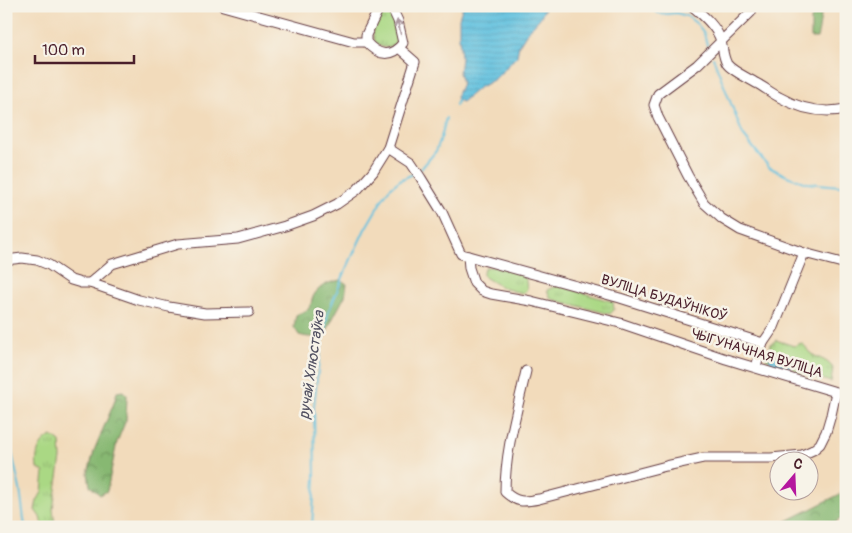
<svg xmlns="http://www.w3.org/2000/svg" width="852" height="533" viewBox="0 0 852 533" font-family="Pangolin,sans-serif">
  <defs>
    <pattern id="grass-tufts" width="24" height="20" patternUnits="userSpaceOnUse" patternTransform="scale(1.25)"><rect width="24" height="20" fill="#aad884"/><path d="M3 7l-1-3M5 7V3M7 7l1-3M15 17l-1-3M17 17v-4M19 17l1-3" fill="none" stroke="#94b972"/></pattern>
    <pattern id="forest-crowns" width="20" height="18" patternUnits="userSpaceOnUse" patternTransform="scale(1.25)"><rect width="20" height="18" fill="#87b872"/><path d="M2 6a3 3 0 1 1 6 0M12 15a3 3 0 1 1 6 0" fill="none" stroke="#70955e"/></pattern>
    <pattern id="water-rules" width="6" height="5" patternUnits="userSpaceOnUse" patternTransform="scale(1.25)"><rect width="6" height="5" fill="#61c1df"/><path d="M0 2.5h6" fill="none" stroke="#56a5c0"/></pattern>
  </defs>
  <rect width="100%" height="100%" fill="#f7f3e8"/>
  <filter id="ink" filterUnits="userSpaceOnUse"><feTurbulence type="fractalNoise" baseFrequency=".02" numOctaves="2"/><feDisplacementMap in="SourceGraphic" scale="10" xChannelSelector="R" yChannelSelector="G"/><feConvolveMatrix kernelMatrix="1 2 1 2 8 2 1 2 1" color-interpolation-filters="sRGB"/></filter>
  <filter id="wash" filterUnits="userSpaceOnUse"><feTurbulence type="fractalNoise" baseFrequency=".0096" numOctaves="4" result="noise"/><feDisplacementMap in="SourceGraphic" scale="20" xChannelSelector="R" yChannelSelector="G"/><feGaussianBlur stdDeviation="1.12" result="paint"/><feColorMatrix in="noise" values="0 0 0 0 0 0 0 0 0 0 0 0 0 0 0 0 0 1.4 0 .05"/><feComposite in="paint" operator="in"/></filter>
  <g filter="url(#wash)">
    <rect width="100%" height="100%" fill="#f2dbbb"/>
    <!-- grass -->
    <g fill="url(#grass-tufts)" stroke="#7a7c58">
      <path d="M385 13C397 16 404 44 388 47 370 50 371 27 378 18 379 17 384 13 385 13Z"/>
      <path d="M486 267H500L525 273 527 289 524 293C507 291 497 285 483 276V271Z"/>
      <path d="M558 285 613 302 614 310 610 314 551 299 547 290Z"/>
      <path d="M776 340 794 346 801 343C806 346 806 348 809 352 817 359 826 358 833 368L831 382 793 371 796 362 794 357 774 351 768 360 766 359 770 345Z"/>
      <path d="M52 436 60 442 61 458 53 509 55 525 52 527H47L42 525 40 517 35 510 37 501 42 492 44 472 37 468C35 454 39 442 52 436Z"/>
    </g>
    <!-- forest -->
    <g fill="url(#forest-crowns)" stroke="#686c4e">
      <path d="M814 6H823C820 17 820 28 817 38H811V21Z"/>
      <path d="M341 280 347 284 345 296 332 320 326 333C316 338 309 338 299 335L294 327 296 315C299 313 304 312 307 310 312 306 311 300 314 295 320 285 330 282 341 280Z"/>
      <path d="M123 391 127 395 126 420 117 442 107 491 100 495 90 486 88 473 95 448 114 403 117 392Z"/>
      <path d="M846 491V516L826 527H775Z"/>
    </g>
    <!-- water -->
    <g fill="url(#water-rules)" stroke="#567085">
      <path d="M463 6H546L540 18 528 31 519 45 517 56 495 79 477 89 462 102 457 100 456 97 462 83 459 73 461 58 459 36V18Z"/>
      <path d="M773 355C781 356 790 356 794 362L791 368C784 370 778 369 771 366L769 359Z"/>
    </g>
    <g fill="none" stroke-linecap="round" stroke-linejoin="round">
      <!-- stream -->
      <g stroke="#61c1df" stroke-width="2">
        <path d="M648 6 658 13 667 14 676 13 687 16 697 24 704 33 707 45"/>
        <path d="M713 57 743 135 769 167 787 176 807 183 841 186 846 185"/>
        <path d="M456 105 458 98"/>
        <path d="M421 169 436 151 441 138 446 118"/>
        <path d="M6 427 20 489 25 527"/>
        <path d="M312 527 315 479 314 406 319 361 328 313 345 272 365 229 382 200 389 189 400 180 413 174"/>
      </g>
    </g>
  </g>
  <g filter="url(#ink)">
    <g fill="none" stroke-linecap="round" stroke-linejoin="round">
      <defs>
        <g id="minor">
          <path d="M223 6 354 42H366"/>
          <path d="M380 6 366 35V42C378 56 391 58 403 43L398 21 391 6"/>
          <path d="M692 6C703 15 717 27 721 41 723 49 723 57 727 64 732 71 748 78 756 83 764 87 771 93 779 97 800 109 822 114 846 109"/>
          <path d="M753 6 751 12 697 65 658 94 654 105 658 117 688 176 704 203 722 219 740 230 804 253 846 264"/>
          <path d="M388 148 411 163 421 178 442 212 461 254 620 298 763 343 774 327 804 253"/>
          <path d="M468 256 469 268 474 283 482 291 491 294 531 301 620 323 726 359 836 392 846 394"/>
          <path d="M6 260 22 258 37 260 49 265 71 280 81 283H90L139 300 169 307 205 313 249 312"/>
          <path d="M90 283 112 264 178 244 238 239 285 226 313 216 337 204 357 190 373 172 388 148 415 62 399 48"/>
          <path d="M756 367 763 343"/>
          <path d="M526 371C517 411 505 451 505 492 517 503 523 502 539 499L666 466 703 458H771L802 455 813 450 820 444 826 432 831 415 836 392"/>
        </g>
      </defs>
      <!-- minor casing -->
      <use href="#minor" stroke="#633b41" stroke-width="11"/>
      <!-- minor -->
      <use href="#minor" stroke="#fff" stroke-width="9"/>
    </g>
    <!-- one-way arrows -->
    <defs><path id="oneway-shaft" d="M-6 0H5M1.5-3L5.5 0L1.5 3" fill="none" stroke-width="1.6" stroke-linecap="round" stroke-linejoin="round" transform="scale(1.25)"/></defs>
    <use stroke="#ae9aa0" href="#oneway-shaft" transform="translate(399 27) rotate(-104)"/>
  </g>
  <g text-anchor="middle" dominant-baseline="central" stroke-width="5" stroke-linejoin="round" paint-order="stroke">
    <!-- street labels -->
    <g font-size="14" fill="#4a1f2b" stroke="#f7f3e8">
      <text transform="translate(664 298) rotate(17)">ВУЛІЦА БУДАЎНІКОЎ</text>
      <text transform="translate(757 353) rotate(17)">ЧЫГУНАЧНАЯ ВУЛІЦА</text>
    </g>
    <!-- water labels -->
    <g font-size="15" font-style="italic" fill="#515061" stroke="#f7f3e8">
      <text transform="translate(312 365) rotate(-82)">ручай Хлюстаўка</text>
    </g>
  </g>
  <!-- margin -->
  <rect width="852" height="533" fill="none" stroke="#f7f3e8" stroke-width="25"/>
  <!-- north arrow -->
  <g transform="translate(794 476) rotate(19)"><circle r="24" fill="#f7f3e8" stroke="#b29e9c"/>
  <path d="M0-4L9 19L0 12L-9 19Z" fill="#b5179e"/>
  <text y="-8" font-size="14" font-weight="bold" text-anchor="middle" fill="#4a1f2b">С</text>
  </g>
  <!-- scale -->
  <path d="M35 55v8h99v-8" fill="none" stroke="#4a1f2b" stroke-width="2.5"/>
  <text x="42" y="55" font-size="15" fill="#4a1f2b" stroke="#f7f3e8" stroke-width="4" paint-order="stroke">100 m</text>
</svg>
